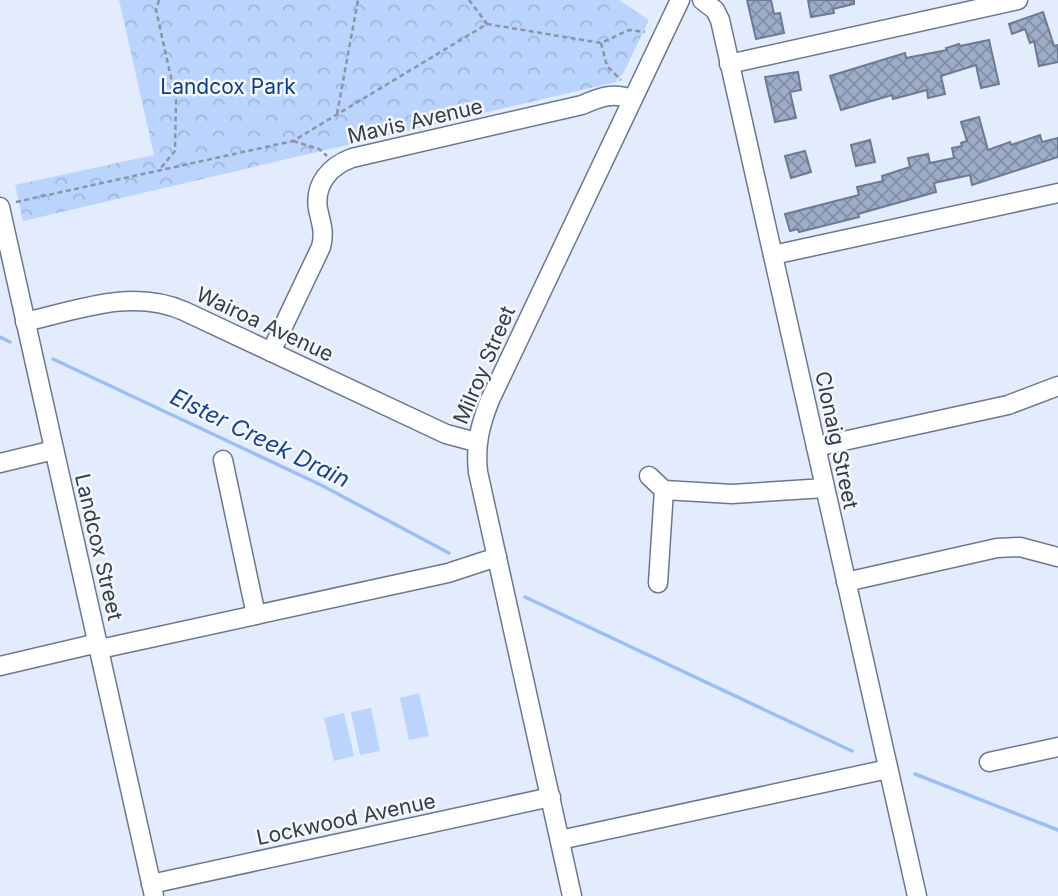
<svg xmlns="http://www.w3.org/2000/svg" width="1058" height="896" viewBox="0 0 1058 896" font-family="Inter,sans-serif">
  <defs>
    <pattern id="park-crowns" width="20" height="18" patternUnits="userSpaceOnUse" patternTransform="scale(1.75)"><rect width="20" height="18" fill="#bad4fe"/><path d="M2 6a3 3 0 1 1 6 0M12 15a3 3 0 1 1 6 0" fill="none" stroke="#a0b7db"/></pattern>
    <pattern id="building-cross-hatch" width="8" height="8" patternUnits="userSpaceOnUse" patternTransform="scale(1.75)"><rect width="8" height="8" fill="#9dadc8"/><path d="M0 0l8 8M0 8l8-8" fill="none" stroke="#818ea4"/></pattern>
  </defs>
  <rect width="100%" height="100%" fill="#e2ecfd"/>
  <!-- park -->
  <path fill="url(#park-crowns)" d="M119 0H619L649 20 624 72 616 82 23 221 15 185 154 155Z"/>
  <!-- pitch -->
  <g fill="#bad4fe">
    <path d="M419 693 429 736 409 740 400 698Z"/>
    <path d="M371 708 380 751 360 755 351 712Z"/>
    <path d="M344 713 354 756 334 761 324 718Z"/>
  </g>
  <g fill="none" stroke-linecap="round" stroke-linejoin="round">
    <!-- stream -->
    <g stroke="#9cbef6" stroke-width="3.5">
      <path d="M0 337 10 342"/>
      <path d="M53 359 321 485 449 553"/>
      <path d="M525 597 852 751"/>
      <path d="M915 774 1058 830"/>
    </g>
  </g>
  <!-- building -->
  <g fill="url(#building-cross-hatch)" stroke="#6c7b94" stroke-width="2">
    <path d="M747 0H771L774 14 780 13 784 33 756 39Z"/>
    <path d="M808 0H854V4L833 9 834 13 811 17Z"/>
    <path d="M1043 12 1054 46 1058 45V62L1039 66 1034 41 1030 43 1025 29 1012 34 1009 24Z"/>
    <path d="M989 40 999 84 981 88 976 65 941 76 945 94 928 98 927 90 893 99 892 95 841 110 830 76 905 53 906 58 947 50 946 48 959 44 960 46Z"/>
    <path d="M798 72 801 90 790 92 796 118 775 122 765 77Z"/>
    <path d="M979 117 988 150 1010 142 1011 145 1040 135 1042 142 1058 138V157L972 185 970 175 934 183 936 192 858 214 859 217 799 232 798 229 790 231 785 214 859 195 857 187 883 181 882 176 910 167 908 158 928 154 930 163 954 158 952 148 962 146 961 143 967 141 961 122Z"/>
    <path d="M870 140 875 162 856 166 851 145Z"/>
    <path d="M805 151 811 172 791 178 785 156Z"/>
  </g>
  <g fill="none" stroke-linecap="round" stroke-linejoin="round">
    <defs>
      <g id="minor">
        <path d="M702 0 715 10 720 20 917 896"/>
        <path d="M729 64 1018 0"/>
        <path d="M0 207 154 896"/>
        <path d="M773 255 1058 193"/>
        <path d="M25 322C78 310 132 288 184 311L446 434 476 442"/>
        <path d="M271 352 321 247C325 232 321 223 318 209 314 184 330 166 352 158L582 105C600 97 613 92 632 99"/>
        <path d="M816 447 1008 405 1058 386"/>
        <path d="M223 460 256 615"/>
        <path d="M0 463 54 450"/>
        <path d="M649 476 664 490 732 494 825 488"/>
        <path d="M846 582 997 548 1020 547 1058 557"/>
        <path d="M658 583 664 490"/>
        <path d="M100 649 448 573 497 557"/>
        <path d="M0 666 98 643"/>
        <path d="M989 762 1058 747"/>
        <path d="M560 840 888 769"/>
        <path d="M151 884 551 797"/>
        <path d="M572 896 478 472C475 445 480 425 490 400L680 0"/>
      </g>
    </defs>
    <!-- minor casing -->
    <use href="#minor" stroke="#6a7992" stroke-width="21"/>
    <!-- path -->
    <g stroke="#8c94a2" stroke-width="2.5" stroke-dasharray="5 3.5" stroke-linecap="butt">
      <path d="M159 0 156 10 176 100 175 151 159 170"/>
      <path d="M469 0 487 24"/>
      <path d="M601 43 607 66 621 80"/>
      <path d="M337 114 358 0"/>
      <path d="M293 141 319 149 327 156"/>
      <path d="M16 202 293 141 487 24 601 43 629 30 645 32"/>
    </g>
    <!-- minor -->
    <use href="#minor" stroke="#fff" stroke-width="18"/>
  </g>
  <g text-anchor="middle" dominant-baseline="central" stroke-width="5" stroke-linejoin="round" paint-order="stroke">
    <!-- park labels -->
    <g font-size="21" fill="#0e3c8b" stroke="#f5f9fe">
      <text x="228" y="86">Landcox Park</text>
    </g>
    <!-- street labels -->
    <g font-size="21" fill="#363c47" stroke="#f5f9fe">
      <text transform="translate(415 121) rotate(-13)">Mavis Avenue</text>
      <text transform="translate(265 324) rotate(25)">Wairoa Avenue</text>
      <text transform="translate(484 365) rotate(-67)">Milroy Street</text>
      <text transform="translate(837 440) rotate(78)">Clonaig Street</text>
      <text transform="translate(99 547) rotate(77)">Landcox Street</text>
      <text transform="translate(346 819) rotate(-12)">Lockwood Avenue</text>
    </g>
    <!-- water labels -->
    <g font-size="23" font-style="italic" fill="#154393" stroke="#f5f9fe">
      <text transform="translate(260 438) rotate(26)">Elster Creek Drain</text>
    </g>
  </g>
</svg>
